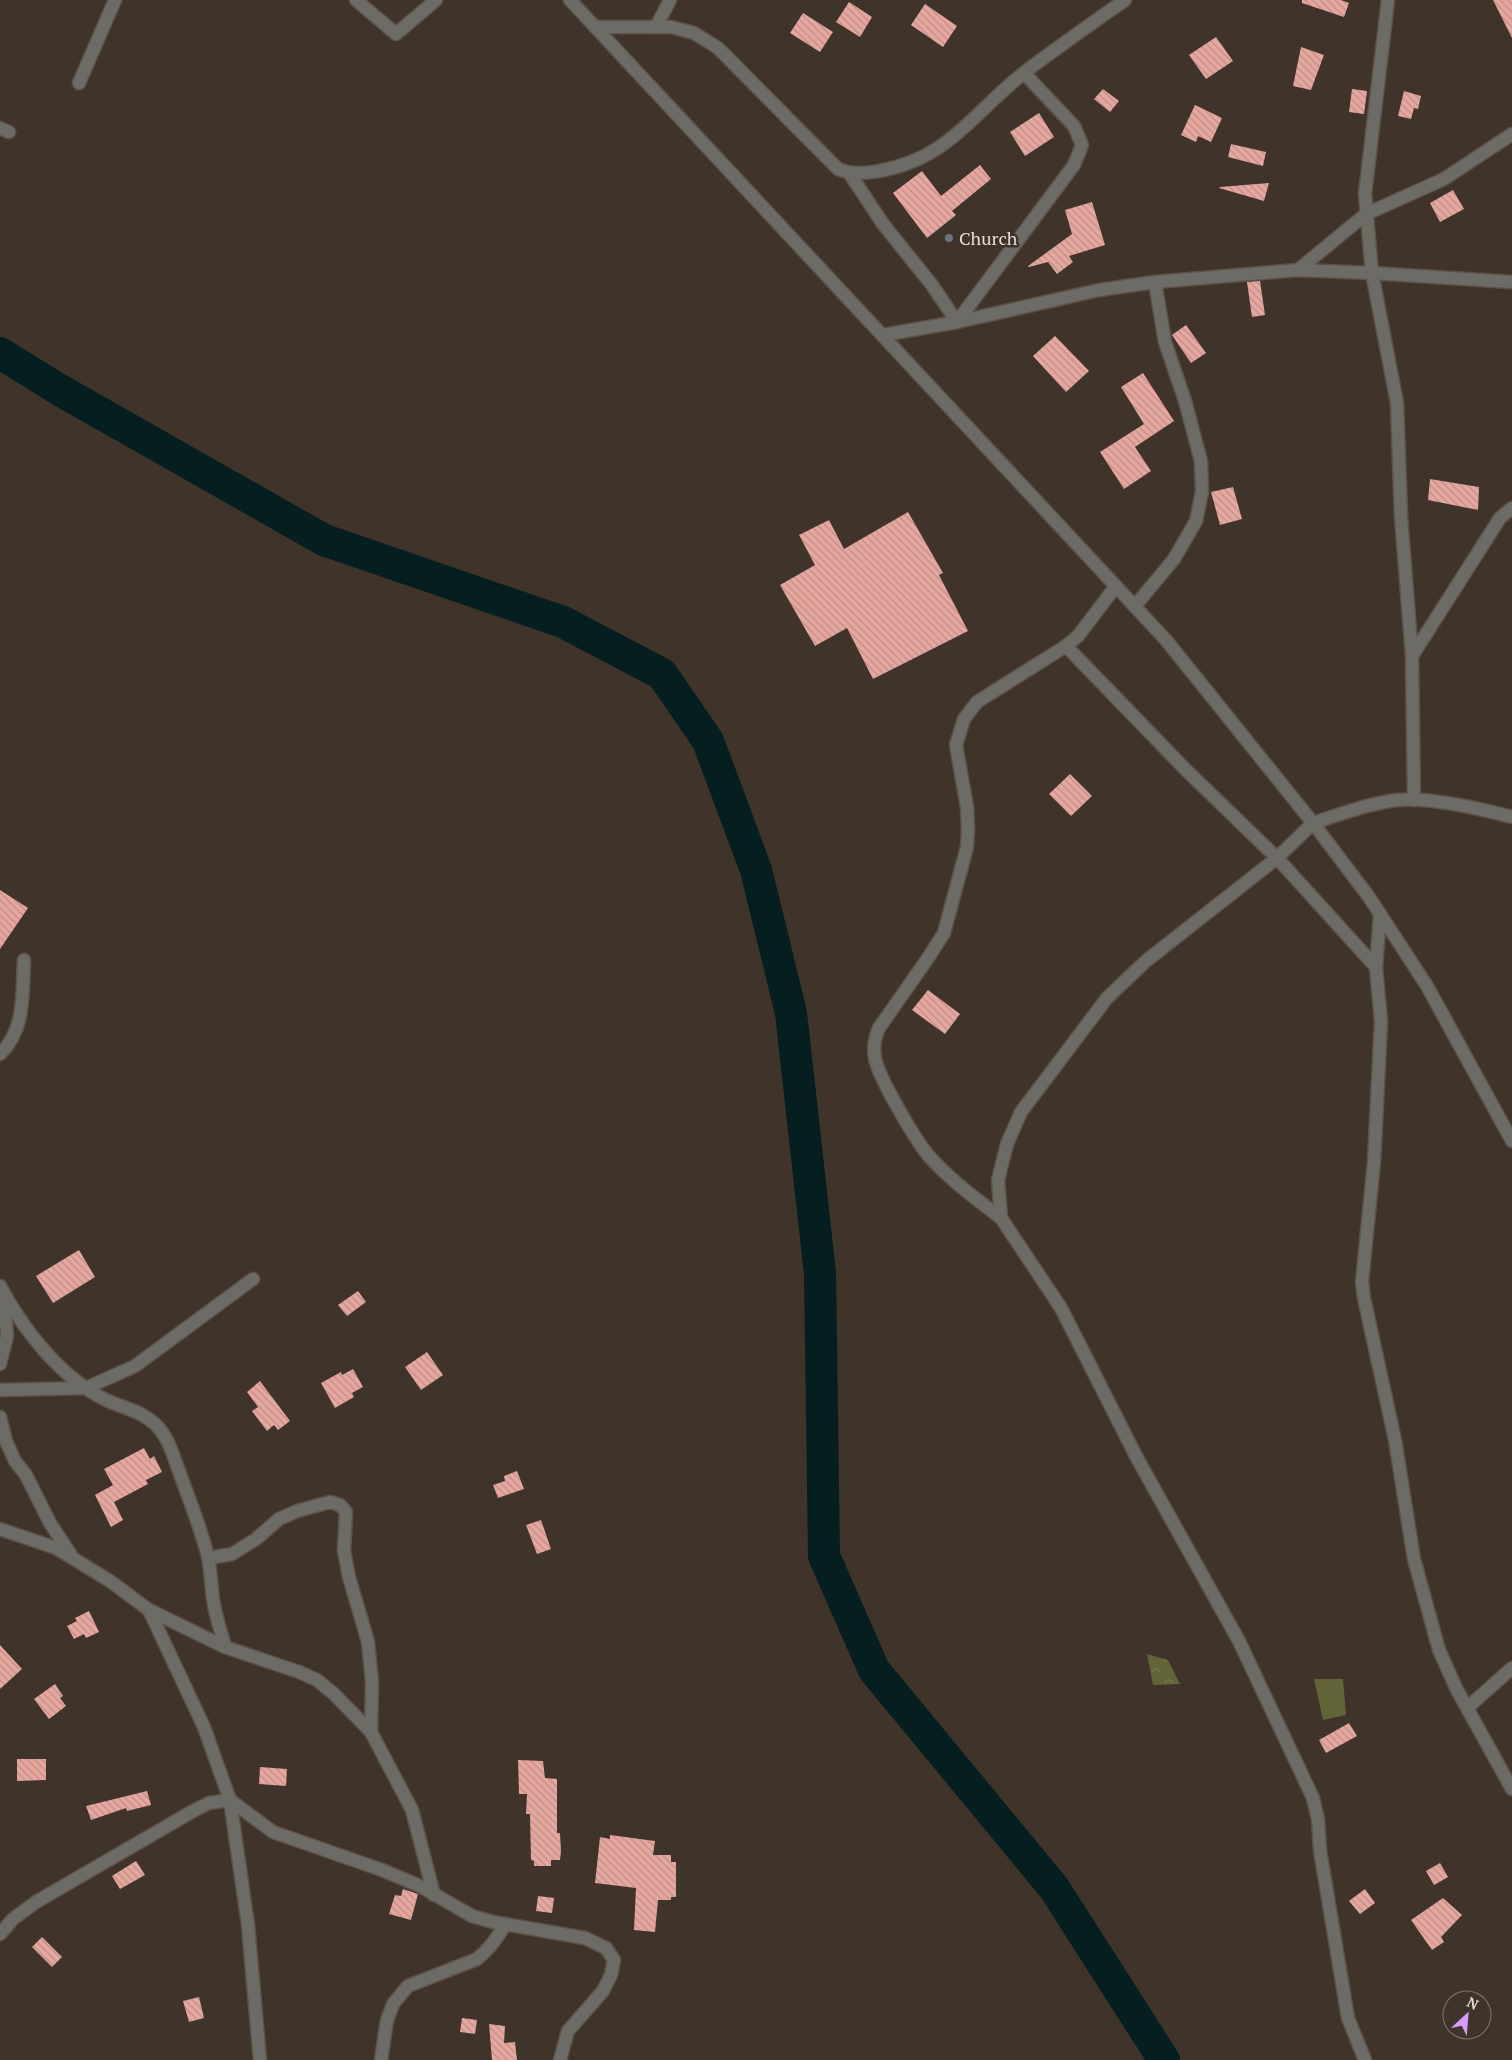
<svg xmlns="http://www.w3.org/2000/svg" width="1512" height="2060" viewBox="0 0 1512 2060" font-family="'PT Serif',serif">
  <defs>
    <pattern id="forest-crowns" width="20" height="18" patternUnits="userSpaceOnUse" patternTransform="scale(1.25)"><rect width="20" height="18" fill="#626438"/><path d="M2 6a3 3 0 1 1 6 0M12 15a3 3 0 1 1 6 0" fill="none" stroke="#787a54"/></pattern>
    <pattern id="building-back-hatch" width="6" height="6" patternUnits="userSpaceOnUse" patternTransform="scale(1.25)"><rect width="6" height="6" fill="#e6a79e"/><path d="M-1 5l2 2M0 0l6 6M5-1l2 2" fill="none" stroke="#be8e87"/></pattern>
  </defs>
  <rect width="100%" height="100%" fill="#3f332a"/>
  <!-- forest -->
  <path fill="url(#forest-crowns)" d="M1147 1654 1168 1660 1180 1684 1153 1685Z"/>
  <!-- park -->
  <path fill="#626438" d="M1314 1679H1343L1346 1715 1323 1720Z"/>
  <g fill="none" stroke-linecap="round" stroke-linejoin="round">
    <!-- river -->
    <path stroke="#051e1f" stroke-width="32" d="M0 353 58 389 324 540 563 622 662 674 708 741 756 870 791 1013 820 1273 824 1556 874 1670 1054 1888 1164 2060"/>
  </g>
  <!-- building -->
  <g fill="url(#building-back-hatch)">
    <path d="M1302 0H1341L1349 3 1344 17 1302 3Z"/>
    <path d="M1493 0H1512V38Z"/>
    <path d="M849 2 872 17 860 37 836 22Z"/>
    <path d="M925 4 957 26 943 47 911 25Z"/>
    <path d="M803 13 833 32 820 52 790 33Z"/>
    <path d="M1216 37 1233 61 1206 79 1189 55Z"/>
    <path d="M1301 47 1324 55 1311 90 1293 86Z"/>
    <path d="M1103 89 1119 101 1110 112 1094 99Z"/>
    <path d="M1352 89 1367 91 1364 114 1349 112Z"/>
    <path d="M1404 91 1421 96 1418 109 1414 108 1411 119 1398 116Z"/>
    <path d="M1195 105 1222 118 1211 142 1198 136 1196 142 1181 135Z"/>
    <path d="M1039 113 1054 137 1025 156 1010 132Z"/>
    <path d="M1231 144 1266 152 1263 166 1228 157Z"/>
    <path d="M980 165 991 179 952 211 956 215 927 238 893 193 922 171 941 196Z"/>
    <path d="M1269 183 1264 201 1219 188 1220 187Z"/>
    <path d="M1453 190 1464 209 1440 222 1430 203Z"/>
    <path d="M1092 202 1105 245 1069 256 1073 262 1057 274 1048 262 1029 267 1028 266 1072 234 1065 210Z"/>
    <path d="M1260 281 1265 315 1252 317 1247 282Z"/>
    <path d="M1186 325 1206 353 1191 363 1172 335Z"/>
    <path d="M1055 336 1089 371 1066 392 1033 356Z"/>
    <path d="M1143 373 1174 421 1135 447 1151 471 1124 489 1100 452 1144 424 1121 387Z"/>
    <path d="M1430 479 1479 487 1478 510 1428 500Z"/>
    <path d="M1233 487 1242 519 1220 525 1211 492Z"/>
    <path d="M908 512 943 573 939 575 968 631 873 679 847 628 815 646 780 585 815 565 799 535 829 520 844 549Z"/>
    <path d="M1070 774 1092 796 1071 816 1049 794Z"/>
    <path d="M0 890 28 908 0 949Z"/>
    <path d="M928 990 960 1014 945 1034 912 1010Z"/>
    <path d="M79 1250 95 1277 53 1303 36 1276Z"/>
    <path d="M358 1291 366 1302 347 1316 338 1305Z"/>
    <path d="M427 1352 443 1375 421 1390 405 1367Z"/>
    <path d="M353 1369 363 1387 352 1393 354 1397 335 1408 321 1383 341 1372 342 1375Z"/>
    <path d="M260 1381 290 1421 278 1430 274 1425 267 1431 252 1411 258 1407 247 1392Z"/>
    <path d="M144 1448 150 1459 154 1456 162 1472 146 1480 148 1484 114 1502 123 1520 111 1527 95 1495 113 1485 104 1469Z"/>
    <path d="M517 1471 524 1489 498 1498 493 1485 505 1481 504 1476Z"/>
    <path d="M541 1520 551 1549 537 1554 526 1525Z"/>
    <path d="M89 1611 99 1632 86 1638 84 1634 74 1639 67 1626 77 1621 75 1618Z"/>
    <path d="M0 1645 22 1669 0 1689Z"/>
    <path d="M55 1684 63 1696 60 1698 66 1706 49 1719 34 1699Z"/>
    <path d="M1349 1723 1357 1736 1326 1753 1319 1740Z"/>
    <path d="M17 1759H46V1780L17 1781Z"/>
    <path d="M518 1760 543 1761 545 1778 557 1779V1833H560L561 1851 560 1860H551V1866H534V1861L531 1860 530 1814H526L527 1794H519Z"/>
    <path d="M260 1767 287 1769 286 1786 259 1784Z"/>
    <path d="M147 1791 151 1805 127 1811 126 1808 91 1820 86 1806Z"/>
    <path d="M610 1835 655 1841 653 1855H671V1862H676V1897H671V1900H658L655 1932 634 1930 636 1888 595 1883 600 1837 610 1839Z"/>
    <path d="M136 1861 145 1875 120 1889 112 1876Z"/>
    <path d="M1440 1863 1448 1877 1434 1885 1426 1871Z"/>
    <path d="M403 1889 418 1894 411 1920 389 1914 395 1895 401 1896Z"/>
    <path d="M1365 1889 1375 1903 1360 1914 1349 1901Z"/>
    <path d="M538 1896 554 1898 552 1913 536 1911Z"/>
    <path d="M1443 1898 1462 1915 1441 1937 1444 1942 1432 1950 1411 1920Z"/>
    <path d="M42 1937 62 1957 52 1967 32 1947Z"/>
    <path d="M199 1997 204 2018 189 2022 183 2001Z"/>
    <path d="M462 2018 477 2020 475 2034 460 2032Z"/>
    <path d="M489 2024 505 2026 504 2043 515 2042 517 2060H492Z"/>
  </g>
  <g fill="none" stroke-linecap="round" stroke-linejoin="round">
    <defs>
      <g id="minor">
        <path d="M356 0 396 34 436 0"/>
        <path d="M1388 0 1365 194 1372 273 1512 282"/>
        <path d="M595 27H671L694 33 718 48 838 169C853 175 864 173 879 171 951 158 973 112 1025 72 1058 47 1091 24 1125 0"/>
        <path d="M656 27 670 0"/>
        <path d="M79 83 115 0"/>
        <path d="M0 128 9 132"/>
        <path d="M850 174 883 224 932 285 957 322 1074 165 1082 145 1074 126 1024 73"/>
        <path d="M1298 270 1366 214 1444 179 1512 134"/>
        <path d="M883 335 957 322 1099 290 1155 282 1298 270 1372 273 1397 403 1401 516 1412 656 1414 800"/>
        <path d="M1135 606 1174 559 1196 521 1202 492 1201 461 1185 401 1165 342 1155 282"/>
        <path d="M1066 646 1184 768 1277 858 1376 967"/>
        <path d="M1412 656 1500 518 1512 508"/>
        <path d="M1313 823 1277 858 1146 961 1107 998 1021 1112 1007 1144 998 1180 1001 1218 1061 1308 1137 1458 1239 1641 1313 1798 1318 1819 1320 1850 1348 2018 1365 2060"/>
        <path d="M1380 914 1376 967 1381 1022 1374 1162 1362 1282 1364 1298 1395 1440 1414 1559 1439 1650 1457 1690 1512 1789"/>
        <path d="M0 1054C26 1029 22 994 24 960"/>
        <path d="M1001 1218C976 1199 949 1179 928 1155 915 1139 878 1077 875 1058 873 1047 874 1039 879 1028L928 958 944 933 952 903 967 847 968 829 967 807 956 745 964 719 977 702 1066 646 1078 636 1116 586"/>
        <path d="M0 1286C23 1329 59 1376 104 1399 122 1408 140 1410 155 1424 168 1436 173 1455 179 1471 189 1499 201 1528 208 1557 211 1571 211 1585 213 1599 215 1615 221 1631 225 1647"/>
        <path d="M0 1364 7 1336 4 1298"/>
        <path d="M0 1390 86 1388 135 1366 253 1279"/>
        <path d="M0 1417 6 1441 15 1461 26 1475 50 1523 71 1555"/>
        <path d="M0 1529 56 1548 110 1581 149 1610 225 1647 299 1672 317 1680 334 1694 371 1732 412 1810 434 1895"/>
        <path d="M209 1558 232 1554 256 1539 279 1519 297 1511 330 1502 340 1505 346 1512 344 1551 349 1577 368 1642 372 1682 371 1732"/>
        <path d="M149 1610 204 1727 230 1800 248 1925 260 2060"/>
        <path d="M1467 1708 1512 1668"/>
        <path d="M0 1934 13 1919 36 1902 193 1811 209 1803 230 1800 273 1832 382 1870 420 1886 472 1916 493 1922 585 1938 606 1948 614 1960 611 1975 603 1991 568 2031 560 2060"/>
        <path d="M381 2060 387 2020 393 2004 408 1986 477 1959C490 1949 497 1937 506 1924"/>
      </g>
      <g id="tertiary">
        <path d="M570 0 1166 640 1313 823 1369 897 1427 986 1512 1141"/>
        <path d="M1313 823C1341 814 1370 803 1398 800 1430 797 1481 809 1512 817"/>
      </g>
    </defs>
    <!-- minor casing -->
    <use href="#minor" stroke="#5d5249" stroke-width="15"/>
    <!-- tertiary casing -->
    <use href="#tertiary" stroke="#5d5249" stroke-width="15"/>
    <!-- minor -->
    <use href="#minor" stroke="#6d6b65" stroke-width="12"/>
    <!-- tertiary -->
    <use href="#tertiary" stroke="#6d6b65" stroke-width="12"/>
  </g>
  <!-- markers -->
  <circle fill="#6b7280" stroke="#3f332a" stroke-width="2" cx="949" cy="238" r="5"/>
  <g text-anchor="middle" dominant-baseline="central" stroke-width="5" stroke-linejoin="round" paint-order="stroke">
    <!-- poi labels -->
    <g font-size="18" fill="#e6ded8" stroke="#3f332a" text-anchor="start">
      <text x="959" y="238">Church</text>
    </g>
  </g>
  <!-- north arrow -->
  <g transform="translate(1467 2015) rotate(26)"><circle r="24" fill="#3f332a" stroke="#827770"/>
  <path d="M0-4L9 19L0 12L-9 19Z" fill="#d79bf9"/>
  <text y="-8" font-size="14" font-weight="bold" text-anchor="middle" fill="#e6ded8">N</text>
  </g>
</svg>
